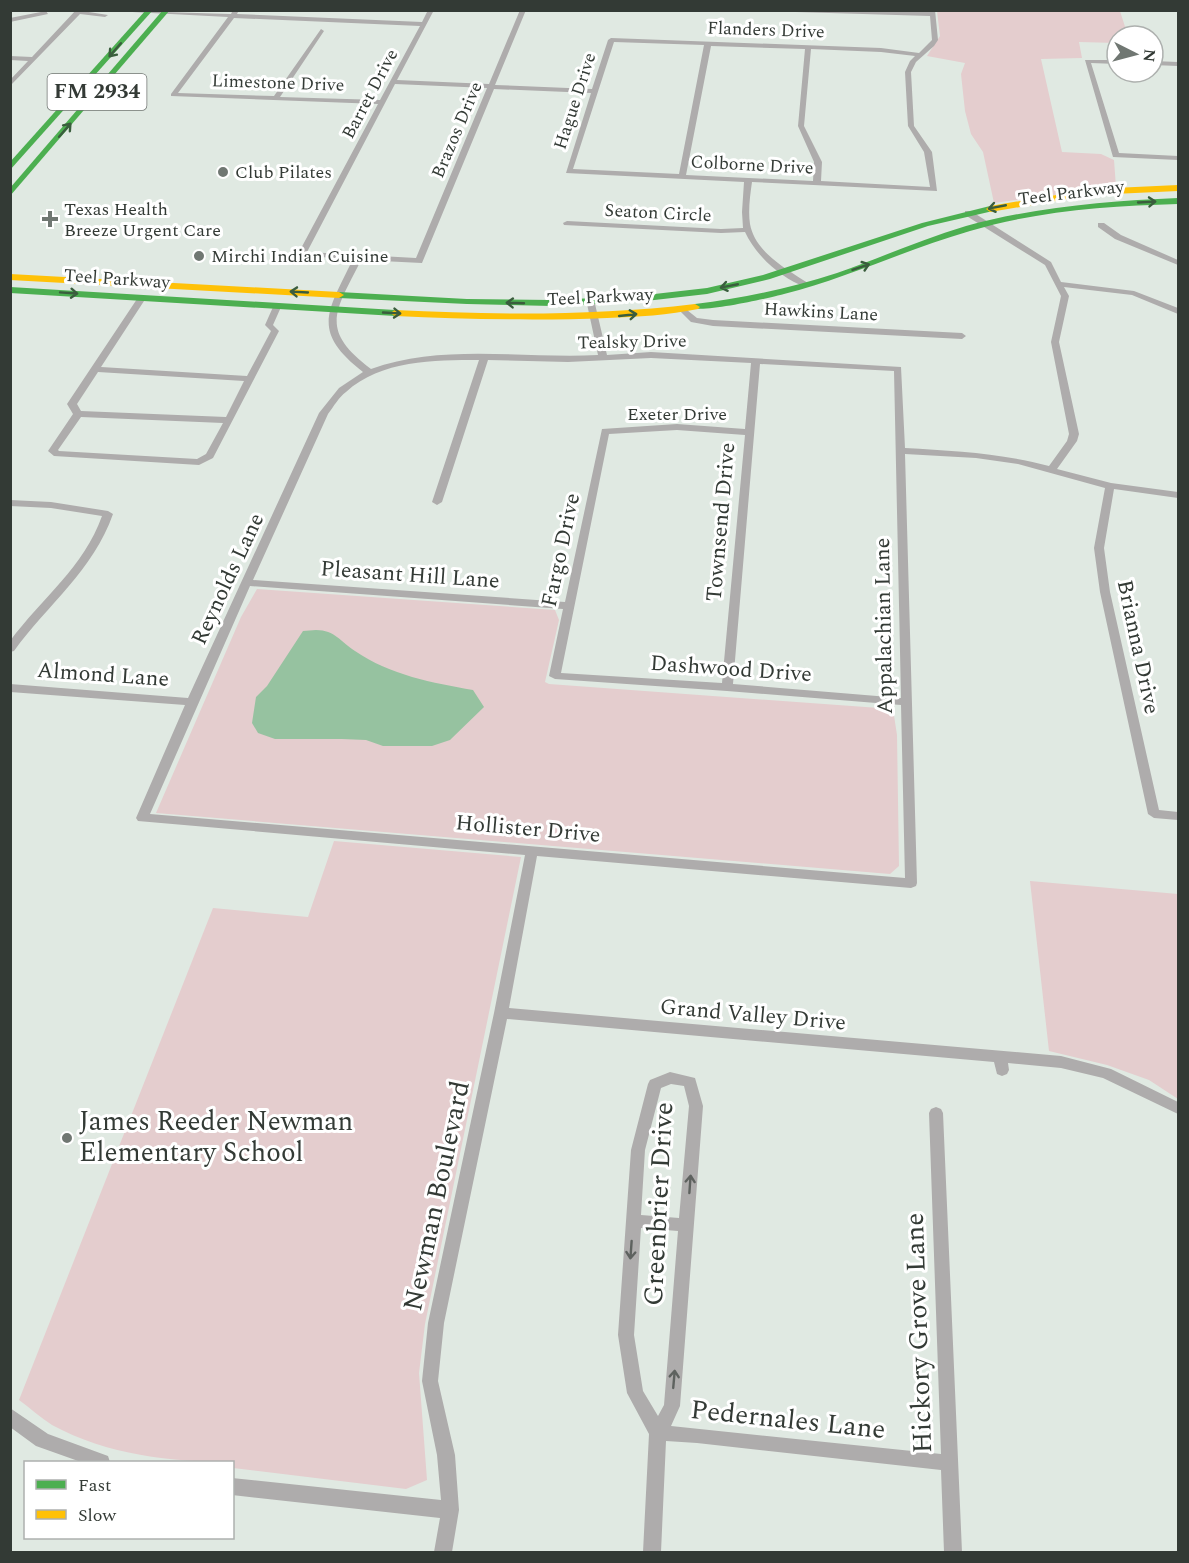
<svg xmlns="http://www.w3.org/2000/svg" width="1189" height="1563" viewBox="0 0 1189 1563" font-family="Spectral,serif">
  <rect width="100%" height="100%" fill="#e0e9e2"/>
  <!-- green -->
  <g fill="#e4cdce">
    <path d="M937 11H1120L1128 36H1117V43L1079 42 1082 58 1041 59 1062 152 1101 154 1114 160 1116 187 994 203 983 152 971 134 965 111 961 74 965 63 927 56 940 36Z"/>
    <path d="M257 589 555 610 559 620 545 682 549 684 893 709 897 735 899 866 890 874 156 813 241 617Z"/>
    <path d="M334 841 521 857 425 1324 419 1373 427 1480 406 1489 233 1468 232 1462C172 1462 107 1455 52 1425 41 1418 30 1408 19 1400L213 908 308 917Z"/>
    <path d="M1030 881 1178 894V1099L1149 1080 1107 1065 1049 1051Z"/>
  </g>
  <!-- water -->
  <path fill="#96c2a0" d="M316 630C335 630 341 642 355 651 390 675 433 683 473 690L484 707 450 740 432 746H383L366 740 342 739H275L258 733 252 723 256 697 267 686 303 631Z"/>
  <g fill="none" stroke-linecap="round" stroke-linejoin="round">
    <!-- street -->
    <g fill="#aeacac" fill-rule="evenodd">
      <path d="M76 10 108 15 105 17 80 14 10 86V80L28 61 10 60V56L32 57Z"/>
      <path d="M94 10 231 14 233 10H239L237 14 422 22 428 10H434L397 80 489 84 520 10H526L495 85 592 89 608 40 611 38 881 48 919 53 932 40 930 16 726 10 929 12V10H935L938 40 934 46 916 62 911 72 914 126 932 152 937 191 752 182C750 196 748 211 750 224 755 252 786 269 808 283V287H805C781 278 756 256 745 232L721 233 564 225 563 223 567 221 721 229 743 228 742 212 744 182 566 173 591 93 494 89 422 263 361 260C336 311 318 329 371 369 442 343 523 359 598 355L587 304 591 302 595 304 607 355 651 352 901 367 905 448C954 451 1001 453 1049 466L1067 441 1069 434 1051 342 1061 296 1045 265 965 215V211H971L1051 262 1061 282 1134 291 1178 308V314L1132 295 1064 287 1069 296 1059 342 1079 434 1077 441 1057 469 1111 483 1178 492V498L1114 489 1104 548 1110 592 1159 810 1178 812V820L1154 818 1148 814 1100 592 1094 548 1105 488 1018 464 976 458 905 454 917 883 916 886 911 888 537 856 509 1008 1061 1056 1111 1069 1178 1102V1114L1103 1078 1061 1068 1008 1063 1009 1070 1007 1074 1002 1076 997 1074 994 1062 507 1019 444 1323 438 1381 455 1455 459 1510 452 1552H434L440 1518 232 1495V1478L441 1500 437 1455 422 1381 428 1323 494 1013 525 855 138 821 136 818 185 705 10 692V684L188 698 319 413 339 388 363 372C310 331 328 311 353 259L302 256 298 254 378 104 171 96V94L228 17ZM234 18 420 26 380 100 280 97 324 31 321 29 274 96 178 93ZM614 42 704 45 679 174 573 169ZM711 46 805 49 798 126 814 162 813 181 686 175ZM811 49 881 52 915 56 910 61 905 72 908 126 924 152 930 187 821 181 822 162 804 126ZM395 84 487 88 416 258 307 252ZM651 358 751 363 745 429 677 424 602 429 565 602 253 580 328 414C334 406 339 397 346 392 381 360 434 360 479 360L432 502 437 505 442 502 488 360 568 362ZM760 364 894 371 901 698 733 684ZM677 430 745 435 722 683 561 673 609 434ZM250 586 563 609 549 676 555 679 727 691 901 705 905 878 150 814Z"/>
      <path d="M46 11 48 14 10 22V18Z"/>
      <path d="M1085 60H1117V64L1091 63 1119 153 1178 156V160L1113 157Z"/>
      <path d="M1153 61 1178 62V66L1153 65Z"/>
      <path d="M1098 223H1104L1121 235 1178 260V265L1115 239 1098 227Z"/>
      <path d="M139 296 146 298 101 367 247 376 271 331 265 325 273 307 277 304 281 307 273 325 279 331 213 458 199 465 54 456 48 451 73 414 67 404ZM98 372 244 381 226 417 81 411 77 404ZM81 417 223 423 206 454 197 459 59 451 58 450Z"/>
      <path d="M682 306 697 318 713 320 962 333 966 336 962 339 713 326 691 322 678 309Z"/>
      <path d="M10 500 51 502 108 511 113 514C93 571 48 604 14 651L10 652V641C42 598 84 567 102 516L51 508 10 506Z"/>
      <path d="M670 1072 695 1078 703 1106 680 1406 671 1426 941 1454 929 1113 931 1109 936 1107 941 1109 943 1113 962 1552H944L941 1470 697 1443 666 1441 661 1552H643L649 1434 627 1393 618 1335 631 1150 648 1084 650 1080ZM671 1084 684 1086 689 1106 679 1218 641 1215 645 1150 661 1088ZM641 1228 678 1231 664 1405 658 1416 643 1391 634 1335Z"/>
      <path d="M10 1408 48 1434 108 1456 110 1462H81L36 1446 10 1427Z"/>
    </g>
    <!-- fast -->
    <g fill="#4caf50" fill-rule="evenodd">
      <path d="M146 10H153L10 170V162Z"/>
      <path d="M163 10H170L10 196V188Z"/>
      <path d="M1178 198V204C1108 206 1037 211 970 231 907 249 848 278 784 294 769 298 700 314 690 307L695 304C743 298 791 288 837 273 880 258 922 239 966 226 1035 207 1107 201 1178 198Z"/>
      <path d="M990 206 994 209 993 211 928 226 770 279 707 294 637 302 552 306 467 304 339 298 334 295 339 292 467 299 552 300 637 296 707 288 763 275 922 223Z"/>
      <path d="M10 287 395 310 400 313 395 316 10 293Z"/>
    </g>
    <!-- slow -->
    <g fill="#ffc107" fill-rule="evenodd">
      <path d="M1178 185V191L1092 195 990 212 986 209 990 206 1092 189Z"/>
      <path d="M10 274 339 292 344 295 339 298 10 280Z"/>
      <path d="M695 304 700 307 698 309C669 315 637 317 607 318 536 321 466 319 395 316L390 313 395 310C496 315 595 316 695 304Z"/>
    </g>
  </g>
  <!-- one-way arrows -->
  <defs><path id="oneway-shaft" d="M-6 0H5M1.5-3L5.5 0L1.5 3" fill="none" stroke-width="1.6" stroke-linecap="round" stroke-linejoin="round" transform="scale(1.5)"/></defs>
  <g stroke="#3a5d3d">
    <use href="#oneway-shaft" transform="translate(115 50) rotate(131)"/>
    <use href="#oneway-shaft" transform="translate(65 130) rotate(-49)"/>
    <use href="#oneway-shaft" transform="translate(1147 202) rotate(-3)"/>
    <use href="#oneway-shaft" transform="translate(997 207) rotate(169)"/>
    <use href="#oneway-shaft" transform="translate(861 267) rotate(-19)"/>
    <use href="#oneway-shaft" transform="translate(729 286) rotate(169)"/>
    <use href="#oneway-shaft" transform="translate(299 292) rotate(-177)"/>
    <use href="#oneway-shaft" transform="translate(69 293) rotate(4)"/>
    <use href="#oneway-shaft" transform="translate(515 303) rotate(-178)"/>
    <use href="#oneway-shaft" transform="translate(392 313) rotate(3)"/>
    <use href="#oneway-shaft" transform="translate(628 315) rotate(-6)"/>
  </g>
  <g stroke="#5e625f">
    <use href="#oneway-shaft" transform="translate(690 1184) rotate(-86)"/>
    <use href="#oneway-shaft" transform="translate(631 1250) rotate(94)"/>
    <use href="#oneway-shaft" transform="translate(674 1379) rotate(-85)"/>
  </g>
  <!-- markers -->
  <g fill="#707772" stroke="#fff" stroke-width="2">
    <circle cx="223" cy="172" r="6"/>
    <path d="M47 210h6v6h6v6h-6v6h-6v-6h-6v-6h6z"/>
    <circle cx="199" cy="256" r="6"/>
    <circle cx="67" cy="1138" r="6"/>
  </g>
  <g text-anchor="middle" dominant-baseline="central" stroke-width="6" stroke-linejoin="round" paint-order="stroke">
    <!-- far-street labels -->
    <g font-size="18" fill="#333a35" stroke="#fff">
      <text transform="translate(766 30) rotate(2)">Flanders Drive</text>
      <text transform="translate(278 83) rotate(2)">Limestone Drive</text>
      <text transform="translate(370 94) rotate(-62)">Barret Drive</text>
      <text transform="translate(575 101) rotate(-72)">Hague Drive</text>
      <text transform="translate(457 130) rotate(-67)">Brazos Drive</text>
      <text transform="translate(752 165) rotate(3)">Colborne Drive</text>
      <text transform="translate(1071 193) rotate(-7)">Teel Parkway</text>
      <text transform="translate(658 213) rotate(3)">Seaton Circle</text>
      <text transform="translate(117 279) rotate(4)">Teel Parkway</text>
      <text transform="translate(600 297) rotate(-3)">Teel Parkway</text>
      <text transform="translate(821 312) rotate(3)">Hawkins Lane</text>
      <text transform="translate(632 342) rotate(-1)">Tealsky Drive</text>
      <text x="677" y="414">Exeter Drive</text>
    </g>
    <!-- far-poi labels -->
    <g font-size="18" fill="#333a35" stroke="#fff" text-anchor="start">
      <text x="235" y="172">Club Pilates</text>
      <text x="64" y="209">Texas Health<tspan x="64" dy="21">Breeze Urgent Care</tspan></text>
      <text x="211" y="256">Mirchi Indian Cuisine</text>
    </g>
    <!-- shield labels -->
    <rect fill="#fff" stroke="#707572" stroke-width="1.5" x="47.5" y="74" width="99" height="36" rx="4.5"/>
    <g font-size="21" font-weight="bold" fill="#333a35">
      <text x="97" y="92">FM 2934</text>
    </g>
    <!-- street labels -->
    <g font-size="22" fill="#333a35" stroke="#fff">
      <text transform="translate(721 522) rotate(-85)">Townsend Drive</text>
      <text transform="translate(561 550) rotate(-78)">Fargo Drive</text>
      <text transform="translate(410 575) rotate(4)">Pleasant Hill Lane</text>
      <text transform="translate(228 579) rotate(-65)">Reynolds Lane</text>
      <text transform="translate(884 626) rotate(-91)">Appalachian Lane</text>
      <text transform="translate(1138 647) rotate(78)">Brianna Drive</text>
      <text transform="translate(731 669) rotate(4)">Dashwood Drive</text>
      <text transform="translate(103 675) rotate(4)">Almond Lane</text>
      <text transform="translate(528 829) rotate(5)">Hollister Drive</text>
      <text transform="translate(753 1015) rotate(5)">Grand Valley Drive</text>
    </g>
    <!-- near-poi labels -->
    <g font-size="27" fill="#333a35" stroke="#fff" text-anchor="start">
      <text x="79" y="1122">James Reeder Newman<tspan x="79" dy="31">Elementary School</tspan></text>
    </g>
    <!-- near-street labels -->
    <g font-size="27" fill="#333a35" stroke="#fff">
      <text transform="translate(437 1196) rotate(-78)">Newman Boulevard</text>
      <text transform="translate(659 1204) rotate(-87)">Greenbrier Drive</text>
      <text transform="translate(919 1333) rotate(-92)">Hickory Grove Lane</text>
      <text transform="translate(788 1420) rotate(6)">Pedernales Lane</text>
    </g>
  </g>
  <!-- border -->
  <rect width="1189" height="1563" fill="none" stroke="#333a35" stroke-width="24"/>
  <!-- legend -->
  <rect x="24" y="1461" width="210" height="78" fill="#ffffff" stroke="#adb0ae" stroke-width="1.5"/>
  <rect x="36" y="1480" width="30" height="9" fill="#4caf50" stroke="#adb0ae" stroke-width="1.5"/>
  <text x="78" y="1491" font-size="18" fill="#333a35">Fast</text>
  <rect x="36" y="1510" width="30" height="9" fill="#ffc107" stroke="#adb0ae" stroke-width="1.5"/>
  <text x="78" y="1521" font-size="18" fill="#333a35">Slow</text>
  <!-- north arrow -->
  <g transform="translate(1135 54) rotate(96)"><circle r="28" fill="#ffffff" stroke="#adb0ae" stroke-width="1.5"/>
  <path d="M0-4.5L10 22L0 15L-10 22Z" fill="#707772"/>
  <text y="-9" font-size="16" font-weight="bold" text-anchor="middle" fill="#333a35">N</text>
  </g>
</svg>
